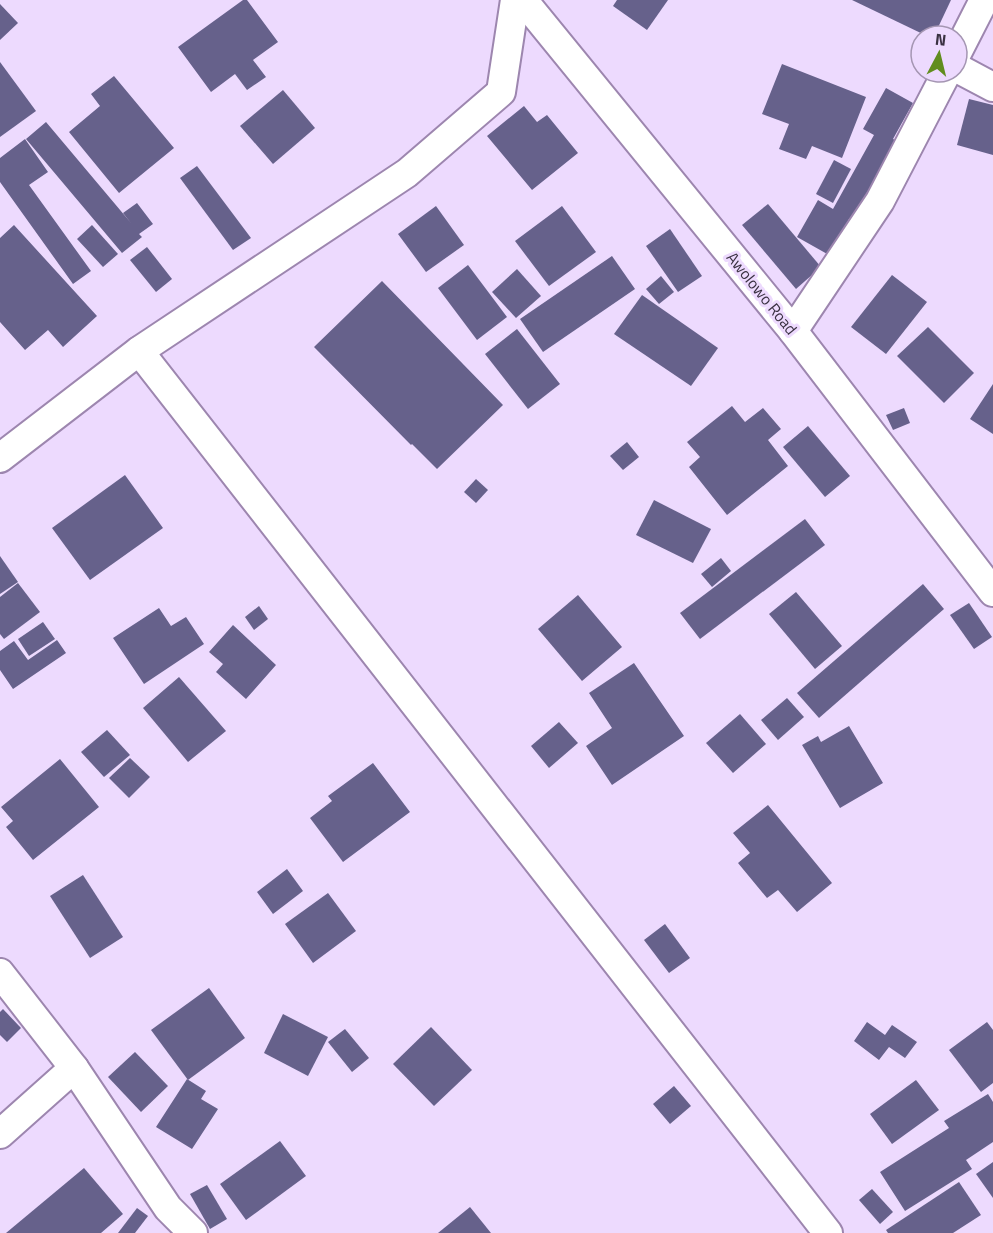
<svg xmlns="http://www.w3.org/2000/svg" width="993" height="1233" viewBox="0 0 993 1233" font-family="'Titillium Web',sans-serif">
  <rect width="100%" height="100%" fill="#eddafe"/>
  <!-- building -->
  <g fill="#66618b">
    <path d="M243 0H247L278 42 253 60 266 77 247 90 235 74 211 92 178 47Z"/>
    <path d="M617 0H668L647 30 613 6Z"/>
    <path d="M852 0H951L934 36H927Z"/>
    <path d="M0 4 18 23 0 40Z"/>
    <path d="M0 62 36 111 0 137Z"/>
    <path d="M782 64 866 97 842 158 812 146 806 159 779 149 789 124 762 114Z"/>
    <path d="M114 76 174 148 119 193 69 132 100 106 91 94Z"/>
    <path d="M886 88 913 103 893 139 897 141 852 221 849 219 829 255 797 237 818 200 833 209 874 135 863 129Z"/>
    <path d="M283 90 315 128 273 164 240 126Z"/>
    <path d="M969 99 993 105V155L957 145Z"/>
    <path d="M524 106 537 122 547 115 578 153 532 190 487 136Z"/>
    <path d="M46 122 131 223 123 213 137 203 153 224 139 234 142 237 122 253 26 139Z"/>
    <path d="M25 139 48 172 29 185 91 271 73 284 0 182V158Z"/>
    <path d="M834 160 851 169 833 203 816 194Z"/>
    <path d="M197 166 251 238 233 250 180 178Z"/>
    <path d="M768 204 821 267 796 289 742 225Z"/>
    <path d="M436 206 464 245 426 272 398 234Z"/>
    <path d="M562 206 596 252 549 286 515 241Z"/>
    <path d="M14 225 97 316 63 347 48 330 25 350 0 322V238Z"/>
    <path d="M92 225 118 254 103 267 77 239Z"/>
    <path d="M670 229 702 276 678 292 646 246Z"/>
    <path d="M147 247 172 279 156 292 130 260Z"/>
    <path d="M612 256 635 289 543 352 520 319Z"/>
    <path d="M468 265 507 317 477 340 438 288Z"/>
    <path d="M517 269 541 296 516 318 492 292Z"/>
    <path d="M892 275 927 302 886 354 851 327Z"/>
    <path d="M661 276 674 292 659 304 646 289Z"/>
    <path d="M382 281 503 405 437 469 412 444 411 445 314 347Z"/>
    <path d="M642 295 718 348 691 386 614 334Z"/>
    <path d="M928 327 974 373 944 403 897 356Z"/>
    <path d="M517 329 560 384 528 409 485 354Z"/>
    <path d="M993 384V434L970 419Z"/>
    <path d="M732 406 745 422 763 408 781 429 768 440 788 466 727 515 689 467 700 457 687 442Z"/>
    <path d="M904 408 910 423 893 430 886 415Z"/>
    <path d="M808 426 850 476 825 497 783 447Z"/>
    <path d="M627 442 639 457 623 470 610 456Z"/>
    <path d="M125 475 163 528 90 580 52 528Z"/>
    <path d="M476 479 488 490 476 503 464 492Z"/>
    <path d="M654 500 711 529 693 563 636 535Z"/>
    <path d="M805 519 825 545 700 639 680 613Z"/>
    <path d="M0 556 18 582 0 594Z"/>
    <path d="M721 558 731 571 712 587 701 574Z"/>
    <path d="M18 583 40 612 4 639 0 634V597Z"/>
    <path d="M923 584 944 609 819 718 797 693Z"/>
    <path d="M796 592 842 646 815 669 769 614Z"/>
    <path d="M578 595 622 647 582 681 538 629Z"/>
    <path d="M969 603 992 637 974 649 950 615Z"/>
    <path d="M259 606 268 619 254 630 245 617Z"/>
    <path d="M159 608 171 626 186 617 204 644 144 684 113 638Z"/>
    <path d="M43 622 55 639 29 656 18 639Z"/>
    <path d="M233 625 276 665 246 699 216 672 223 664 209 652Z"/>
    <path d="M57 640 66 653 13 689 0 670V651L14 641 28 660Z"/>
    <path d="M634 663 684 736 612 785 586 746 612 728 589 693Z"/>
    <path d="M179 677 226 731 188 762 143 708Z"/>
    <path d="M787 698 804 717 778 740 761 720Z"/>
    <path d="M740 714 766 744 733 773 706 743Z"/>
    <path d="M559 722 578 743 549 768 531 746Z"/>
    <path d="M849 726 883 783 840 808 802 745 818 736 821 742Z"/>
    <path d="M107 730 130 755 104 777 81 752Z"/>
    <path d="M130 758 150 777 129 798 109 778Z"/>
    <path d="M60 759 99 807 33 860 6 827 13 821 1 807Z"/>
    <path d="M373 763 410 812 343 862 310 818 332 801 328 796Z"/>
    <path d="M768 805 832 883 797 912 778 890 767 898 738 863 750 853 733 833Z"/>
    <path d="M287 869 303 891 273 914 257 892Z"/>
    <path d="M83 875 123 937 90 958 50 896Z"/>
    <path d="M328 893 356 931 313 963 285 924Z"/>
    <path d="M665 924 690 958 669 973 644 940Z"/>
    <path d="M209 988 245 1038 188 1080 151 1030Z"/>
    <path d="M3 1009 21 1028 7 1042 0 1035V1012Z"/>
    <path d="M283 1014 328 1037 308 1076 264 1053Z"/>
    <path d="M867 1022 885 1035 892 1025 917 1042 905 1058 889 1047 879 1060 854 1041Z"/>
    <path d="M987 1022 993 1030V1083L981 1092 949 1050Z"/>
    <path d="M431 1027 472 1070 434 1106 393 1064Z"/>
    <path d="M345 1029 369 1058 352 1072 328 1042Z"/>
    <path d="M135 1052 168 1086 141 1112 108 1077Z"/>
    <path d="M187 1079 206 1091 201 1099 218 1109 192 1149 156 1127Z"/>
    <path d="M916 1080 939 1110 892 1144 870 1114Z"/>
    <path d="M674 1086 691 1106 670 1124 653 1104Z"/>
    <path d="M988 1094 993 1102V1142L966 1160 972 1169 905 1211 880 1172 949 1128 944 1121Z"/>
    <path d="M280 1141 306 1176 246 1220 220 1184Z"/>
    <path d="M993 1162V1198L976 1174Z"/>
    <path d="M84 1168 123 1214 101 1233H6Z"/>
    <path d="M959 1182 981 1215 953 1233H888L886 1230Z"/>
    <path d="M207 1185 227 1219 210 1229 190 1194Z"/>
    <path d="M872 1189 893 1212 880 1224 859 1200Z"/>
    <path d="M470 1207 491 1233H438Z"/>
    <path d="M137 1208 148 1216 135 1233H118Z"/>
  </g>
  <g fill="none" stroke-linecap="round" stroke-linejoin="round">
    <defs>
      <g id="street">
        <path d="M523 0 793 331 993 592"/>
        <path d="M957 53 984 0"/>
        <path d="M957 68 993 87"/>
        <path d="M793 331 880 201 947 72"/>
        <path d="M139 351 828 1233"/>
        <path d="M0 458 139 351 407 173 501 92 515 0"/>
        <path d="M0 973 74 1068 168 1208 193 1233"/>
        <path d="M0 1134 74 1068"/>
      </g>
    </defs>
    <!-- street casing -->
    <use href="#street" stroke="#9d86af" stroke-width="32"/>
    <!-- street -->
    <use href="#street" stroke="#fff" stroke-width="28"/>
  </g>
  <g text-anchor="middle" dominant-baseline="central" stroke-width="6" stroke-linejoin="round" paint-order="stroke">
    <!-- street labels -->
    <g font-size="16" fill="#3a3142" stroke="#eddafe">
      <text transform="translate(762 293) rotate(51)">Awolowo Road</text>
    </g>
  </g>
  <!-- north arrow -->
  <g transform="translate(939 54) rotate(7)"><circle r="28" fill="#eddafe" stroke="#a596b3" stroke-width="1.5"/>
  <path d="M0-4.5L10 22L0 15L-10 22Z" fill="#618d1e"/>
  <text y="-9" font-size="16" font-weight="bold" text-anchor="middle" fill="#3a3142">N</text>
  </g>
</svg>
